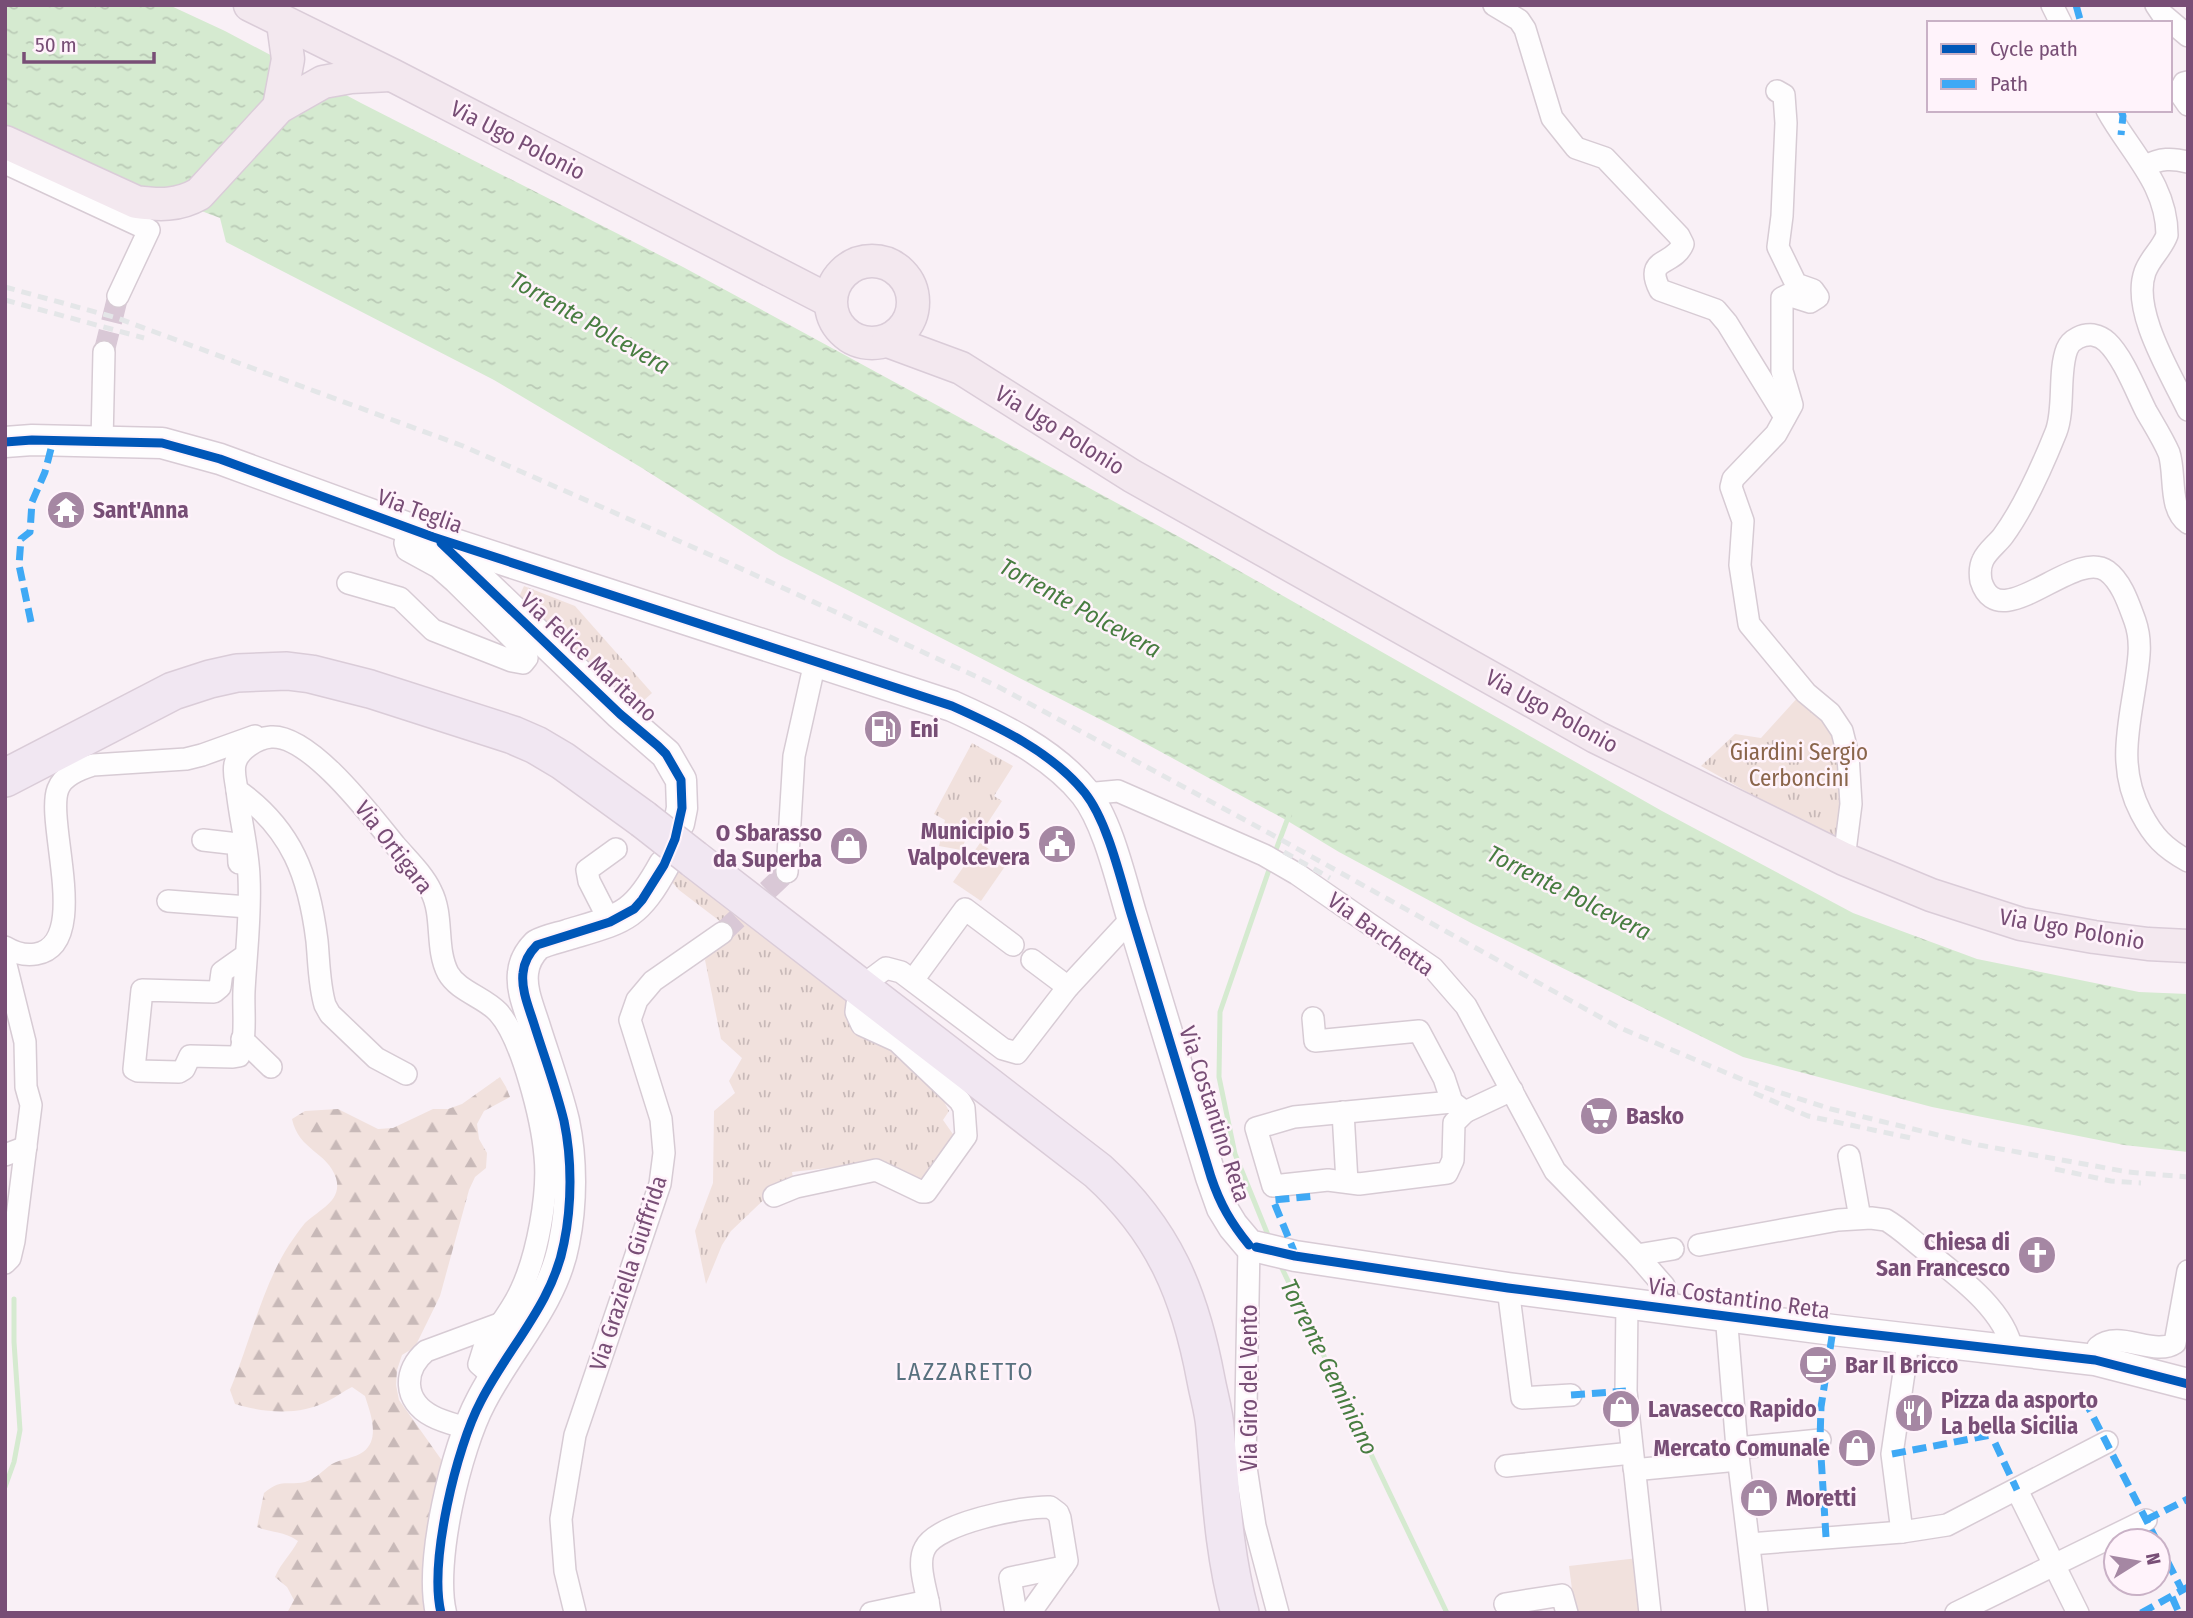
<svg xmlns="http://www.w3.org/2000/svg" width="2193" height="1618" viewBox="0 0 2193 1618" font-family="'Fira Sans Condensed',sans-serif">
  <defs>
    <pattern id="grass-tufts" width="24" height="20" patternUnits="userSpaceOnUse" patternTransform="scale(1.75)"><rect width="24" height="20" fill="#f1e1dd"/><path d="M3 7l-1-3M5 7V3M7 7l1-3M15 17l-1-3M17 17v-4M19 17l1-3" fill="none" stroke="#c8b9b8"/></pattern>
    <pattern id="forest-firs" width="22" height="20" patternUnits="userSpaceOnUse" patternTransform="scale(1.75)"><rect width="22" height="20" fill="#f1e1dd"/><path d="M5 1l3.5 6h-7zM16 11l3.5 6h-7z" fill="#c8b9b8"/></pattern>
    <pattern id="water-ripples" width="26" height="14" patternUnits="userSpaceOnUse" patternTransform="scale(1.75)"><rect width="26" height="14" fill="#d5ead0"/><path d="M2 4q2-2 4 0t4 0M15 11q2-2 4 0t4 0" fill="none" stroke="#bacab6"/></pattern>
  </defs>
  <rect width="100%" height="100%" fill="#f9f0f6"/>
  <!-- grass -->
  <g fill="url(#grass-tufts)">
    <path d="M524 586 575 606 652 693 631 712 519 597Z"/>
    <path d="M1800 695 1828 717 1846 767 1839 838 1834 841 1701 766 1735 734 1761 738Z"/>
    <path d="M972 743 1013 766 994 796 1002 801 979 836 970 830 961 850 939 846 945 820 934 814Z"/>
    <path d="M680 863 851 997 890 1045 942 1098 949 1111 943 1120 955 1137 926 1186 872 1163 792 1172 794 1184 773 1191 731 1231 722 1245 706 1284 695 1231 713 1183 714 1111 735 1093 729 1081 742 1058 721 1039 705 960 713 949 721 922 679 890 672 882Z"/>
  </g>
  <!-- forest -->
  <path fill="url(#forest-firs)" d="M500 1077 506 1087 510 1097 484 1111 477 1124 479 1139 487 1153 486 1168 475 1177 469 1190 440 1296 415 1347 402 1355 397 1370 396 1385 399 1400 443 1462 422 1589 427 1613H287L294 1600 287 1587 275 1577C281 1563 291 1554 298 1541 284 1531 272 1533 257 1527L264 1493C282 1478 285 1486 305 1482 316 1479 323 1470 332 1464 341 1459 355 1458 363 1452 381 1439 370 1412 365 1396L352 1387C344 1391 336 1397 328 1401 300 1416 264 1413 235 1404L230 1390C250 1343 261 1289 289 1245 294 1238 299 1230 305 1223 318 1210 343 1201 336 1178 327 1151 299 1151 292 1119L305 1111 338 1109 378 1129 393 1128 433 1109H448L462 1104Z"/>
  <!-- garden -->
  <g fill="#f1e1dd">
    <path d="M1797 706 1835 743 1816 763 1778 728Z"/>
    <path d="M980 843 1008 862 981 901 953 882Z"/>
    <path d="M1638 1558 1645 1613H1575L1569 1566Z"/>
  </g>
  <!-- water -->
  <path fill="url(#water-ripples)" d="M5 5H169L225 31 361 103 683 267 1183 539 1662 811 1853 913 1977 959 2139 992 2188 994V1152L2124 1145 1932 1107 1743 1057 1473 924 1339 852 1286 820 1117 728 779 555 642 468 494 380 226 242 220 218 138 187 5 125Z"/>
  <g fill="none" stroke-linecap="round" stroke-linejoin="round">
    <!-- stream -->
    <g stroke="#d5ead0" stroke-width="5">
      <path d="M1274 855 1289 815"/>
      <path d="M1270 1240 1235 1154 1219 1077 1220 1012 1271 864"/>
      <path d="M1279 1262 1447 1613"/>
      <path d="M5 1487 14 1462 20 1430 14 1342V1299"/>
    </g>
    <!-- street-tunnel -->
    <g stroke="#d9c8d6" stroke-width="21" stroke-dasharray="21 10" stroke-linecap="butt">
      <path d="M104 352 118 296"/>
      <path d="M722 933 787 872"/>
    </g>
    <defs>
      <g id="street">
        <path d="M1494 5 1519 20 1525 29 1552 118 1576 148 1605 158 1679 236 1683 244C1674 266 1643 257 1660 290L1716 310 1727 323 1785 417"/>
        <path d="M2052 5 2061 23"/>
        <path d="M2156 5 2162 14 2188 36"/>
        <path d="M2188 82 2184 83 2179 92 2188 105"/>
        <path d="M1777 91 1784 95 1786 123 1782 216 1778 247 1796 284 1813 290 1818 297 1810 302 1788 295 1782 298V371L1792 405 1776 434 1733 479 1731 487 1743 521 1740 565 1749 624 1806 693 1830 713 1842 731 1848 755 1851 804 1844 859"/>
        <path d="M2107 110C2130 152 2167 184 2167 235 2162 249 2150 258 2145 272 2131 311 2171 374 2188 410"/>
        <path d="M5 163 149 230 118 296"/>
        <path d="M2146 166C2160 158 2172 158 2188 162"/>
        <path d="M102 442 104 352"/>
        <path d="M2188 523C2168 509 2176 474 2169 453 2163 439 2154 425 2146 411 2136 391 2123 357 2107 342 2104 339 2098 336 2093 335 2083 334 2071 339 2067 349 2058 372 2065 409 2056 432 2042 467 2025 506 2003 536 1997 544 1987 551 1983 560 1980 566 1980 575 1981 581 1999 639 2074 547 2107 571 2122 582 2129 605 2135 621 2142 641 2139 659 2136 679 2129 727 2117 767 2141 813 2153 836 2164 848 2188 861"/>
        <path d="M348 583 400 598 433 630 512 661 523 663 527 658 525 651 455 582 438 567 407 550 405 543 408 528"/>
        <path d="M237 790C240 819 248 848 249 877 251 914 246 953 244 991 243 1011 247 1037 239 1056L233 1057 190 1056 184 1069 179 1072 138 1071 134 1069 142 990 214 992 220 987 222 972 246 955"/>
        <path d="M1085 794 1118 791 1264 855 1297 874 1433 968 1466 1006 1555 1171 1637 1255 1664 1286 1670 1307"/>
        <path d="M203 840 238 844 239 863"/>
        <path d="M787 872 794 756 815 662"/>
        <path d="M168 901 248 907"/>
        <path d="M610 922 589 881 587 870 616 849"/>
        <path d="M5 947C15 953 25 956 36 954 92 944 45 822 58 789 63 775 80 769 93 765L186 759 202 755 255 736"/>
        <path d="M1032 960 1068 987"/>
        <path d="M5 961 25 1042 26 1087 31 1105 14 1241 10 1258 5 1263"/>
        <path d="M874 977 886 968 901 972 1003 1049 1017 1053 1068 987 1132 918"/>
        <path d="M913 980 965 909 1013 945"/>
        <path d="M1313 1018 1315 1041 1419 1031 1444 1078 1452 1102 1465 1112 1512 1090"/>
        <path d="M242 1039 271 1067"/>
        <path d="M406 1074 376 1058 330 1014 325 1005C319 985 319 962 317 941 309 876 292 829 237 790 236 782 233 773 235 764 238 750 257 738 271 737 310 734 372 817 395 845 408 860 423 874 431 891 444 916 435 948 448 973 458 991 484 997 498 1012 522 1038 542 1120 545 1156 549 1194 537 1256 521 1290 512 1311 496 1329 484 1348L479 1364 495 1378"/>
        <path d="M1452 1102 1294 1117 1256 1128 1273 1186 1328 1180 1359 1184 1447 1173 1453 1160 1454 1123 1465 1112"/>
        <path d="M1343 1112 1347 1182"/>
        <path d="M5 1155 26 1147"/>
        <path d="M1849 1156 1860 1218"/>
        <path d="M774 1196 796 1187 876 1170 922 1192H926L966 1136 964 1108 960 1101 897 1041 862 1025 856 1012 857 1004"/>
        <path d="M1249 1245 1245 1461 1255 1526 1278 1613"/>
        <path d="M1699 1245 1838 1220 1871 1218 1886 1220C1900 1228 1912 1240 1925 1250 1955 1274 2005 1309 2012 1350"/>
        <path d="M1637 1255 1673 1249"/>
        <path d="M1508 1288 1522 1398 1571 1395"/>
        <path d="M1627 1302 1626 1391 1650 1613"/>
        <path d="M1726 1314 1737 1448 1757 1613"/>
        <path d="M2095 1360 2098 1347C2119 1329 2154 1357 2175 1343L2188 1271"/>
        <path d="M469 1429C457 1425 443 1422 432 1416 403 1401 403 1370 426 1351L499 1324"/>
        <path d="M1737 1448 1820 1440"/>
        <path d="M1506 1466 1632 1453"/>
        <path d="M1634 1468 1643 1469 1738 1460"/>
        <path d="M2017 1490 2078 1613"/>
        <path d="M1902 1532 1892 1454 1906 1359 1907 1339"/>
        <path d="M1750 1544 1902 1532 1947 1525 2107 1442"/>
        <path d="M928 1601C925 1586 917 1562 925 1548 937 1523 1024 1506 1050 1507L1058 1513 1060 1518 1067 1561 1030 1613"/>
        <path d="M1505 1604 1562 1595 1567 1613"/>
        <path d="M575 1612 565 1571 561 1519 575 1435 660 1184 664 1153 661 1119 630 1020 637 1000 653 981 722 933"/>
        <path d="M871 1613 928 1601 930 1613"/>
        <path d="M1016 1613 1010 1578 1063 1567"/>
        <path d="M1956 1613 2146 1520"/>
      </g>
      <g id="secondary">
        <path d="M5 442 32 440 162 443 220 459 433 537 952 706C999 727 1052 752 1085 793 1108 822 1121 881 1132 917 1158 1004 1185 1090 1211 1177L1222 1208 1233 1226 1249 1245 1295 1256 1508 1288 1833 1330 2095 1360 2188 1384"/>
        <path d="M442 543 620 714 666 754 681 780 682 808 679 823"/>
        <path d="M441 1613C429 1562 456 1448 481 1401 508 1348 553 1303 564 1243 572 1204 572 1159 564 1121 556 1088 544 1056 534 1024 529 1008 521 990 523 973 524 962 529 953 537 945 546 940 557 938 567 935 623 918 635 918 664 865"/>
      </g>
      <g id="primary">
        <path d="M250 5 392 75 830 301"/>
        <path d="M279 107 288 59 283 23"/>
        <path d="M5 142 136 202C159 205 178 206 199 194L279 107 323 82 351 77 390 75"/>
        <circle cx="872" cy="302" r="41"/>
        <path d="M888 341 961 368 1132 476 1596 737 1844 859 1931 895 2021 924 2094 937 2148 944 2188 946"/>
      </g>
      <g id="highway">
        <path d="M5 778 173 691 210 679 237 673 287 671 311 674 370 689 513 735 536 745 563 761 643 819"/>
        <path d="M694 859 1098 1171C1164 1231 1190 1294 1206 1380 1209 1396 1214 1412 1215 1428 1221 1491 1223 1551 1240 1613"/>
      </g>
    </defs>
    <!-- street casing -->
    <use href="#street" stroke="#d7cbd4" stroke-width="24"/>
    <!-- secondary casing -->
    <use href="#secondary" stroke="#d8cbd5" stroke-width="33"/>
    <!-- primary casing -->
    <use href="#primary" stroke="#daccd8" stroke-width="35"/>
    <!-- highway casing -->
    <use href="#highway" stroke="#daccd8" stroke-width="40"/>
    <!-- street -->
    <use href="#street" stroke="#fefdfe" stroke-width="21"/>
    <!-- secondary -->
    <use href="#secondary" stroke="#fefdfe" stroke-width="30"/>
    <!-- primary -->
    <use href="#primary" stroke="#f3e8ef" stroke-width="32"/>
    <!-- highway -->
    <use href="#highway" stroke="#f1e7f2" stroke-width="37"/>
    <!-- rail -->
    <g stroke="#e4e6e8" stroke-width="5" stroke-dasharray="10 7" stroke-linecap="butt">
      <path d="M5 287 117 318 463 446 731 564 997 686 1269 833 1618 1027 1748 1082 1831 1109 1979 1145 2128 1172 2188 1177"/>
      <path d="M5 300 144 338"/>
      <path d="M1284 852 1330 878"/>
      <path d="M1754 1093 1808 1116 1911 1138"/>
      <path d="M2055 1169 2111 1181 2141 1183"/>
    </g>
    <defs>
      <path id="highway-bridge" d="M643 819 694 859"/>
    </defs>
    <!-- highway-bridge casing -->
    <use href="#highway-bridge" stroke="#daccd8" stroke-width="40" stroke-linecap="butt"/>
    <!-- highway-bridge -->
    <use href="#highway-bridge" stroke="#f1e7f2" stroke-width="37"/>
    <!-- quiet -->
    <g stroke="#3fa9f5" stroke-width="7" stroke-dasharray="14 7" stroke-linecap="butt">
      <path d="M2076 5 2081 23"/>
      <path d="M2121 110 2123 116 2121 135"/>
      <path d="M31 622 19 565 21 539 30 532 32 502 45 472 53 441"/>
      <path d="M1296 1256 1273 1200 1315 1196"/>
      <path d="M1571 1395 1626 1391"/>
      <path d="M2084 1399 2157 1541"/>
      <path d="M1995 1443 2017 1490"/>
      <path d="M1892 1454 1991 1435"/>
      <path d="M2146 1520 2188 1499"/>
      <path d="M1826 1537 1820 1440 1821 1407 1833 1330"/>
      <path d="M2158 1543 2182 1590"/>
      <path d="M2172 1597 2179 1613"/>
      <path d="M2141 1613 2188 1587"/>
    </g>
    <defs>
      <g id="cycleway">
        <path d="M5 442 32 440 162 443 220 459 433 537 952 706C999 727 1052 752 1085 793 1108 822 1121 881 1132 917 1158 1004 1185 1090 1211 1177 1220 1204 1231 1223 1249 1245"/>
        <path d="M441 543 620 714 658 746 666 754 681 780 682 808 675 839 664 865 642 900 634 909 610 922 537 945C529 953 524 962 523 973 521 990 529 1008 534 1024 544 1056 556 1088 564 1121 572 1159 572 1204 564 1243 553 1303 508 1348 481 1401 456 1448 429 1562 441 1613"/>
        <path d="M1256 1247 1295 1256 1508 1288 1833 1330 2095 1360 2188 1384"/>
      </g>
    </defs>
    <!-- cycleway casing -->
    <use href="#cycleway" stroke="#fff3fb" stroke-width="13"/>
    <!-- cycleway -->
    <use href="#cycleway" stroke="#0057b8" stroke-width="9"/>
  </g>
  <!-- icons -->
  <defs>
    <symbol id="temple-disc" viewBox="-11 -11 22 22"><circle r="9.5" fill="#a587a3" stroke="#fff3fb"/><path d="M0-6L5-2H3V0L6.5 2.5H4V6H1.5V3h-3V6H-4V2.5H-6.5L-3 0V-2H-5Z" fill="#fff"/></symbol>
    <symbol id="fuel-disc" viewBox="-11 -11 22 22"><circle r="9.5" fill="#a587a3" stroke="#fff3fb"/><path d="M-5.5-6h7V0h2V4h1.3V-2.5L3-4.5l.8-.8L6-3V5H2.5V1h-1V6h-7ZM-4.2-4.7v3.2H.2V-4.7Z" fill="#fff"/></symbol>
    <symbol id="civic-disc" viewBox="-11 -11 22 22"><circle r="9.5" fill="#a587a3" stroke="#fff3fb"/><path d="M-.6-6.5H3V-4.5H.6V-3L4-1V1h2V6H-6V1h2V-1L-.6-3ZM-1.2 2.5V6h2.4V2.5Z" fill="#fff"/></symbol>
    <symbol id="shop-disc" viewBox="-11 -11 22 22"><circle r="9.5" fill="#a587a3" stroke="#fff3fb"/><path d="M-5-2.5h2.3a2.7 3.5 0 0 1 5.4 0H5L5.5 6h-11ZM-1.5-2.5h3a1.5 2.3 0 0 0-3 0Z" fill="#fff"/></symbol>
    <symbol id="supermarket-disc" viewBox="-11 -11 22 22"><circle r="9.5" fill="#a587a3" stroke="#fff3fb"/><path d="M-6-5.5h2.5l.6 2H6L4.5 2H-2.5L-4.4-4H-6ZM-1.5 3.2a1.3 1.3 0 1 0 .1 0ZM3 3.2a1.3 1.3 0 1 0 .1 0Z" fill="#fff"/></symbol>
    <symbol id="church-disc" viewBox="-11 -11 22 22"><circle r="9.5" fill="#a587a3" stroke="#fff3fb"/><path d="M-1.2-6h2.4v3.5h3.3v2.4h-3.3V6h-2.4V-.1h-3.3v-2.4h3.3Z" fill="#fff"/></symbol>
    <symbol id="cafe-disc" viewBox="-11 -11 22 22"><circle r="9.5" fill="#a587a3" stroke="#fff3fb"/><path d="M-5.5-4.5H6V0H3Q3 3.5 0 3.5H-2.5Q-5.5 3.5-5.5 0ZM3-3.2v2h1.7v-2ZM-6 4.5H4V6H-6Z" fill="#fff"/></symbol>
    <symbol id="restaurant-disc" viewBox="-11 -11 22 22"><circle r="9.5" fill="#a587a3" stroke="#fff3fb"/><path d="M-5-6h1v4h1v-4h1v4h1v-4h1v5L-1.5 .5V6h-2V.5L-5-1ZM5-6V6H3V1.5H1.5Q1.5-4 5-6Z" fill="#fff"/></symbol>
  </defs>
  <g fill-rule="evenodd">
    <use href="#temple-disc" x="44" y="488" width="44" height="44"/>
    <use href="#fuel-disc" x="861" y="707" width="44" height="44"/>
    <use href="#civic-disc" x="1035" y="822" width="44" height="44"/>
    <use href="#shop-disc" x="827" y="824" width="44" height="44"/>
    <use href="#supermarket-disc" x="1577" y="1094" width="44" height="44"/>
    <use href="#church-disc" x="2015" y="1233" width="44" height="44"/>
    <use href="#cafe-disc" x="1796" y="1343" width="44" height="44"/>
    <use href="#shop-disc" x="1599" y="1387" width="44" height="44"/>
    <use href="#restaurant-disc" x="1892" y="1391" width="44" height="44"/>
    <use href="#shop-disc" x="1835" y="1426" width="44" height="44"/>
    <use href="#shop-disc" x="1737" y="1476" width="44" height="44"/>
  </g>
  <g text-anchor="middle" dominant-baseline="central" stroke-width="5" stroke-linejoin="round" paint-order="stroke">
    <!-- street labels -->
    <g font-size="23" fill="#784e76" stroke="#fff3fb">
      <text transform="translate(518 140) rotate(27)">Via Ugo Polonio</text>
      <text transform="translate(1060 430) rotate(32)">Via Ugo Polonio</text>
      <text transform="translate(420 511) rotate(20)">Via Teglia</text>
      <text transform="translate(589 657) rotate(43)">Via Felice Maritano</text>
      <text transform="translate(1552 711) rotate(29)">Via Ugo Polonio</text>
      <text transform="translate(394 847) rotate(52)">Via Ortigara</text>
      <text transform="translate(2072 929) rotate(10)">Via Ugo Polonio</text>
      <text transform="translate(1381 934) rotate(36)">Via Barchetta</text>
      <text transform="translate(1215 1114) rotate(72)">Via Costantino Reta</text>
      <text transform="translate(628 1273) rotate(-72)">Via Graziella Giuffrida</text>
      <text transform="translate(1739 1298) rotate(8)">Via Costantino Reta</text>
      <text transform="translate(1249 1388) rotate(-90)">Via Giro del Vento</text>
    </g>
    <!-- poi labels -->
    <g font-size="23" font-weight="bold" fill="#784e76" stroke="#fff3fb" text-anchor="start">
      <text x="93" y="510">Sant'Anna</text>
      <text x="910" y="729">Eni</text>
      <text x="1030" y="831" text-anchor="end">Municipio 5<tspan x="1030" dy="26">Valpolcevera</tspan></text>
      <text x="822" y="833" text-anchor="end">O Sbarasso<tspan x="822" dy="26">da Superba</tspan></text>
      <text x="1626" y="1116">Basko</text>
      <text x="2010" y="1242" text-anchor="end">Chiesa di<tspan x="2010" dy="26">San Francesco</tspan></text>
      <text x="1845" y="1365">Bar Il Bricco</text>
      <text x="1941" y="1400">Pizza da asporto<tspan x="1941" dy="26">La bella Sicilia</tspan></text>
      <text x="1648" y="1409">Lavasecco Rapido</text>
      <text x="1830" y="1448" text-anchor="end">Mercato Comunale</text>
      <text x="1786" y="1498">Moretti</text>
    </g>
    <!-- park labels -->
    <g font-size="23" fill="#8a654b" stroke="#fff3fb">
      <text x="1799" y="752">Giardini Sergio<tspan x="1799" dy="26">Cerboncini</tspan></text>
    </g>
    <!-- water labels -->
    <g font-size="24" font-style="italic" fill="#487d41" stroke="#fff3fb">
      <text transform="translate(590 323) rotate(30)">Torrente Polcevera</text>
      <text transform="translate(1080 608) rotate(29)">Torrente Polcevera</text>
      <text transform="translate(1569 893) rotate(27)">Torrente Polcevera</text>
      <text transform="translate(1329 1367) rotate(64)">Torrente Geminiano</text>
    </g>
    <!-- neighbourhood labels -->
    <g font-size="24" letter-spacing="2" fill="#59717f" stroke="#fff3fb">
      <text x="965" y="1372">LAZZARETTO</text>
    </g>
  </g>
  <!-- border -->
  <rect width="2193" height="1618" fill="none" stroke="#784e76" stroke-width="14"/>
  <!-- legend -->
  <rect x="1927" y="21" width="245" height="91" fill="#fff3fb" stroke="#c9b1c6" stroke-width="2"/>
  <rect x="1941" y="44" width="35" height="10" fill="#0057b8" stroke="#c9b1c6" stroke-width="2"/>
  <text x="1990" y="56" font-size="21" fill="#784e76">Cycle path</text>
  <rect x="1941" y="79" width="35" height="10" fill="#3fa9f5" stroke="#c9b1c6" stroke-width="2"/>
  <text x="1990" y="91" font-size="21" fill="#784e76">Path</text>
  <!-- north arrow -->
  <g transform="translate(2137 1562) rotate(79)"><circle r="33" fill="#fff3fb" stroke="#c9b1c6" stroke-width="2"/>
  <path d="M0-5L12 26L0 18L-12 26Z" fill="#a587a3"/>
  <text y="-10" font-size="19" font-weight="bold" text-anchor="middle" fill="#784e76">N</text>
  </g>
  <!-- scale -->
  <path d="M24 52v10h130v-10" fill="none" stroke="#784e76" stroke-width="3.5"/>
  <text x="35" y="52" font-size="21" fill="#784e76" stroke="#fff3fb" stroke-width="5" paint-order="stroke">50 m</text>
</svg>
